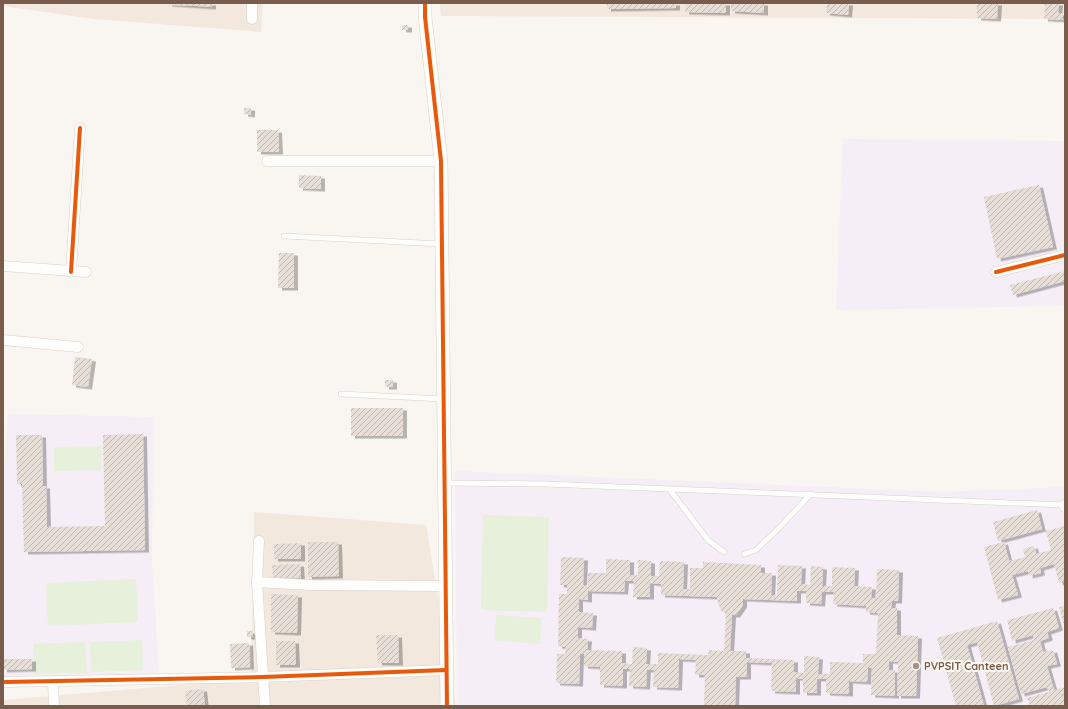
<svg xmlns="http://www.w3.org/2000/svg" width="1068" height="709" viewBox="0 0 1068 709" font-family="Quicksand,sans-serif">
  <defs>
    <pattern id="building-hatch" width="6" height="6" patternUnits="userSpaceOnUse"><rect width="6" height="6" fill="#e6ded7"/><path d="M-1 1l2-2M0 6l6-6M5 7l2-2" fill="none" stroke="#bfb7b1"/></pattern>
    <filter id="shadow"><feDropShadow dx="4" dy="2.5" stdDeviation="0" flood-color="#0004"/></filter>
  </defs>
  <rect width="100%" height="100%" fill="#f9f5f0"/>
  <!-- residential -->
  <g fill="#f2e8de">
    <path d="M3 3H263L261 32 94 19 3 6Z"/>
    <path d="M440 3H1065V19L441 16Z"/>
    <path d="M254 512 426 525 456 706H3V700L251 679Z"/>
  </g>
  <!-- education -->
  <g fill="#f6eef6">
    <path d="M843 139 1065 141V306L836 310Z"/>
    <path d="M8 414 153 417 152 561 159 674 3 678V481Z"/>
    <path d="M455 471 943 492 1065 487V706H457Z"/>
  </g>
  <!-- park -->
  <g fill="#e7f0db">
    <path d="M101 446 102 470 54 471V447Z"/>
    <path d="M483 515 549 517 547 612 481 610Z"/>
    <path d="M136 579 138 622 48 626 46 583Z"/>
    <path d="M496 615 542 618 540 644 495 641Z"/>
    <path d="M142 640 143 670 91 672 90 642Z"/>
    <path d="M85 642 87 673 34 674 33 644Z"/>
  </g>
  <!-- building -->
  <g fill="url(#building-hatch)" fill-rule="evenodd" filter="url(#shadow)">
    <path d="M168 3H212V7L168 4Z"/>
    <path d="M607 3H676V8L607 9Z"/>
    <path d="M686 3H726V13L685 12Z"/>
    <path d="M731 3H764V13L731 11Z"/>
    <path d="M827 3H849L848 15 826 13Z"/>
    <path d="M977 3H998L997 19 977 18Z"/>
    <path d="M1045 3H1059L1058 13H1063V20L1044 19Z"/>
    <rect x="402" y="25" width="6" height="5"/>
    <path d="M244 108H251V115L244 114Z"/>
    <path d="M257 130H278L279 152H257Z"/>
    <path d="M299 175 321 176V189L299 188Z"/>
    <path d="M1039 185 1053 247 997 259 984 197Z"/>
    <path d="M279 253H294V288H278Z"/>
    <path d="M1065 271V281L1013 295 1010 285Z"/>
    <path d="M75 357 92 359 88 387 72 385Z"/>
    <rect x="385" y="380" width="8" height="7"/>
    <rect x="351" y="408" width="52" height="28"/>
    <path d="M143 434 145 550 24 552 22 484H17L16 435H42L43 486H46L47 527 105 526 103 435Z"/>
    <path d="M1037 510 1042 529 998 541 993 522Z"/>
    <path d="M1065 526V581L1059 583 1054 564 1040 568 1041 573 1029 576 1028 571 1012 575 1018 595 998 600 984 547 1004 542 1009 561 1025 557 1023 549 1034 546 1036 554 1051 550 1046 531Z"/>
    <path d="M308 542H338L339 576 308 577Z"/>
    <path d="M301 543V559H274V544Z"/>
    <path d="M561 557 584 558 583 585 588 586V573H606V559L630 560V575H638V560L651 561V576H659L660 561 684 562 683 589H690V568H703V562L761 565V573H772L771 595H777L778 565 802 566 801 584 810 585 811 566 823 567 822 586H832V567L855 568 854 586 872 587 871 598H876L877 569 899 570 898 601H892L891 608H897V635L918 636 916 696H897L898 662 889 661V670H895V696L871 695 872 668H868L867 682 849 681V694L826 693V679H817V693H803V679L796 678V692L771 691 772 663 747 662V677H736L735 706H704L705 675H695L696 660 679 659 678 688 653 687 654 670H647L646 687 629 686 630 669H623V686L600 685V667L584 666V654H580L579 684 556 683 557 654H565L566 647 558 646 559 594H567V585H560ZM625 581H634L633 597H650V583L661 584V595L717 597 718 603 722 612 726 613 724 651 709 650 708 655 658 653V664H646L647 648 633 647 632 664 622 663V651L587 650 588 639 578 638V627L592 628 593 613 579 612V599L588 600V591L624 592ZM797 591H806V603L821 604 822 592H834L833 604 866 606V612L878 613 876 654H863V663L830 662V674H818L819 657 804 656V673L794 672V660L746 658V651H730L732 615H736L743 605V599L797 601Z"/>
    <path d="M300 564 301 578 273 579 272 565Z"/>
    <path d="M271 594 298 595 297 633 271 632Z"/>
    <path d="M1065 606V623H1063L1059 607Z"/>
    <path d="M1053 608 1059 628 1047 632 1049 638 1040 641 1043 652 1053 650 1057 664 1047 666 1054 690 1065 687V706H1030L1027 698 1049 692 1047 687 1021 694 1008 647 1034 640 1033 635 1012 641 1007 620Z"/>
    <path d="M997 621 1019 699 994 706 977 642 967 645 984 706H956L937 638Z"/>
    <rect x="247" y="631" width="6" height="6"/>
    <path d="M376 635H398L399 663H378Z"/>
    <path d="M276 641H295L296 665H276Z"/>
    <path d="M249 643 250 667 231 668 230 644Z"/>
    <path d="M3 659H32V669L3 670Z"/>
    <path d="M203 689 205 706H187L185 691Z"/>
  </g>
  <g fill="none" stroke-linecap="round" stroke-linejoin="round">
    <defs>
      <g id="service">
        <path d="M284 236 441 244"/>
        <path d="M341 394 444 399"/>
        <path d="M445 483 546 484 1064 505"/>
        <path d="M670 490 708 540 724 552"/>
        <path d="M744 554 756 550 776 531 811 494"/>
      </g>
      <g id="minor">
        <path d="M252 19V3"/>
        <path d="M267 161H441"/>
        <path d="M3 266 86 272"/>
        <path d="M71 272 80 128"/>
        <path d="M996 272 1065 255"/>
        <path d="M3 340 78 347"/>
        <path d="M1064 505 1065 507"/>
        <path d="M259 541 257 582 265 706"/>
        <path d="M257 582 311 585 445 586"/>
        <path d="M53 681 54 706"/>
        <path d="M5 682 263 677 446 670"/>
      </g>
      <path id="tertiary" d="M425 3V17L441 161 447 706"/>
    </defs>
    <!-- service casing -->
    <use href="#service" stroke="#d7d1cb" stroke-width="6"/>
    <!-- minor casing -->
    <use href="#minor" stroke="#d7d1cb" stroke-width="11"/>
    <!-- tertiary casing -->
    <use href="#tertiary" stroke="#d7d1cb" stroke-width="14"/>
    <!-- service -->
    <use href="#service" stroke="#fefefd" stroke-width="5"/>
    <!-- minor -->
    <use href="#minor" stroke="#fefefd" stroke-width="10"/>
    <!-- tertiary -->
    <use href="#tertiary" stroke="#fefefd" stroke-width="13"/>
    <defs>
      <g id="cycleway">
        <path d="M425 3V17L441 161 447 706"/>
        <path d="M71 272 80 128"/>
        <path d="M996 272 1065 255"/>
        <path d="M5 682 263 677 446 670"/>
      </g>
    </defs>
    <!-- cycleway casing -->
    <use href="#cycleway" stroke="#fffaf3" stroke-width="6"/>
    <!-- cycleway -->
    <use href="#cycleway" stroke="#e8590c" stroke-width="4"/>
  </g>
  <!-- markers -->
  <circle fill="#a69286" stroke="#fffaf3" stroke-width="1.5" cx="916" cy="666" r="4"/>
  <g text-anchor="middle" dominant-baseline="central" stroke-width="4" stroke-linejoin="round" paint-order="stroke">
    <!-- poi labels -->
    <g font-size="11" font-weight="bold" fill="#7a5c4d" stroke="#fffaf3" text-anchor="start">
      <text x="924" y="666">PVPSIT Canteen</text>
    </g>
  </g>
  <!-- border -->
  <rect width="1068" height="709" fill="none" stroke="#7a5c4d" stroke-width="8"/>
</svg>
